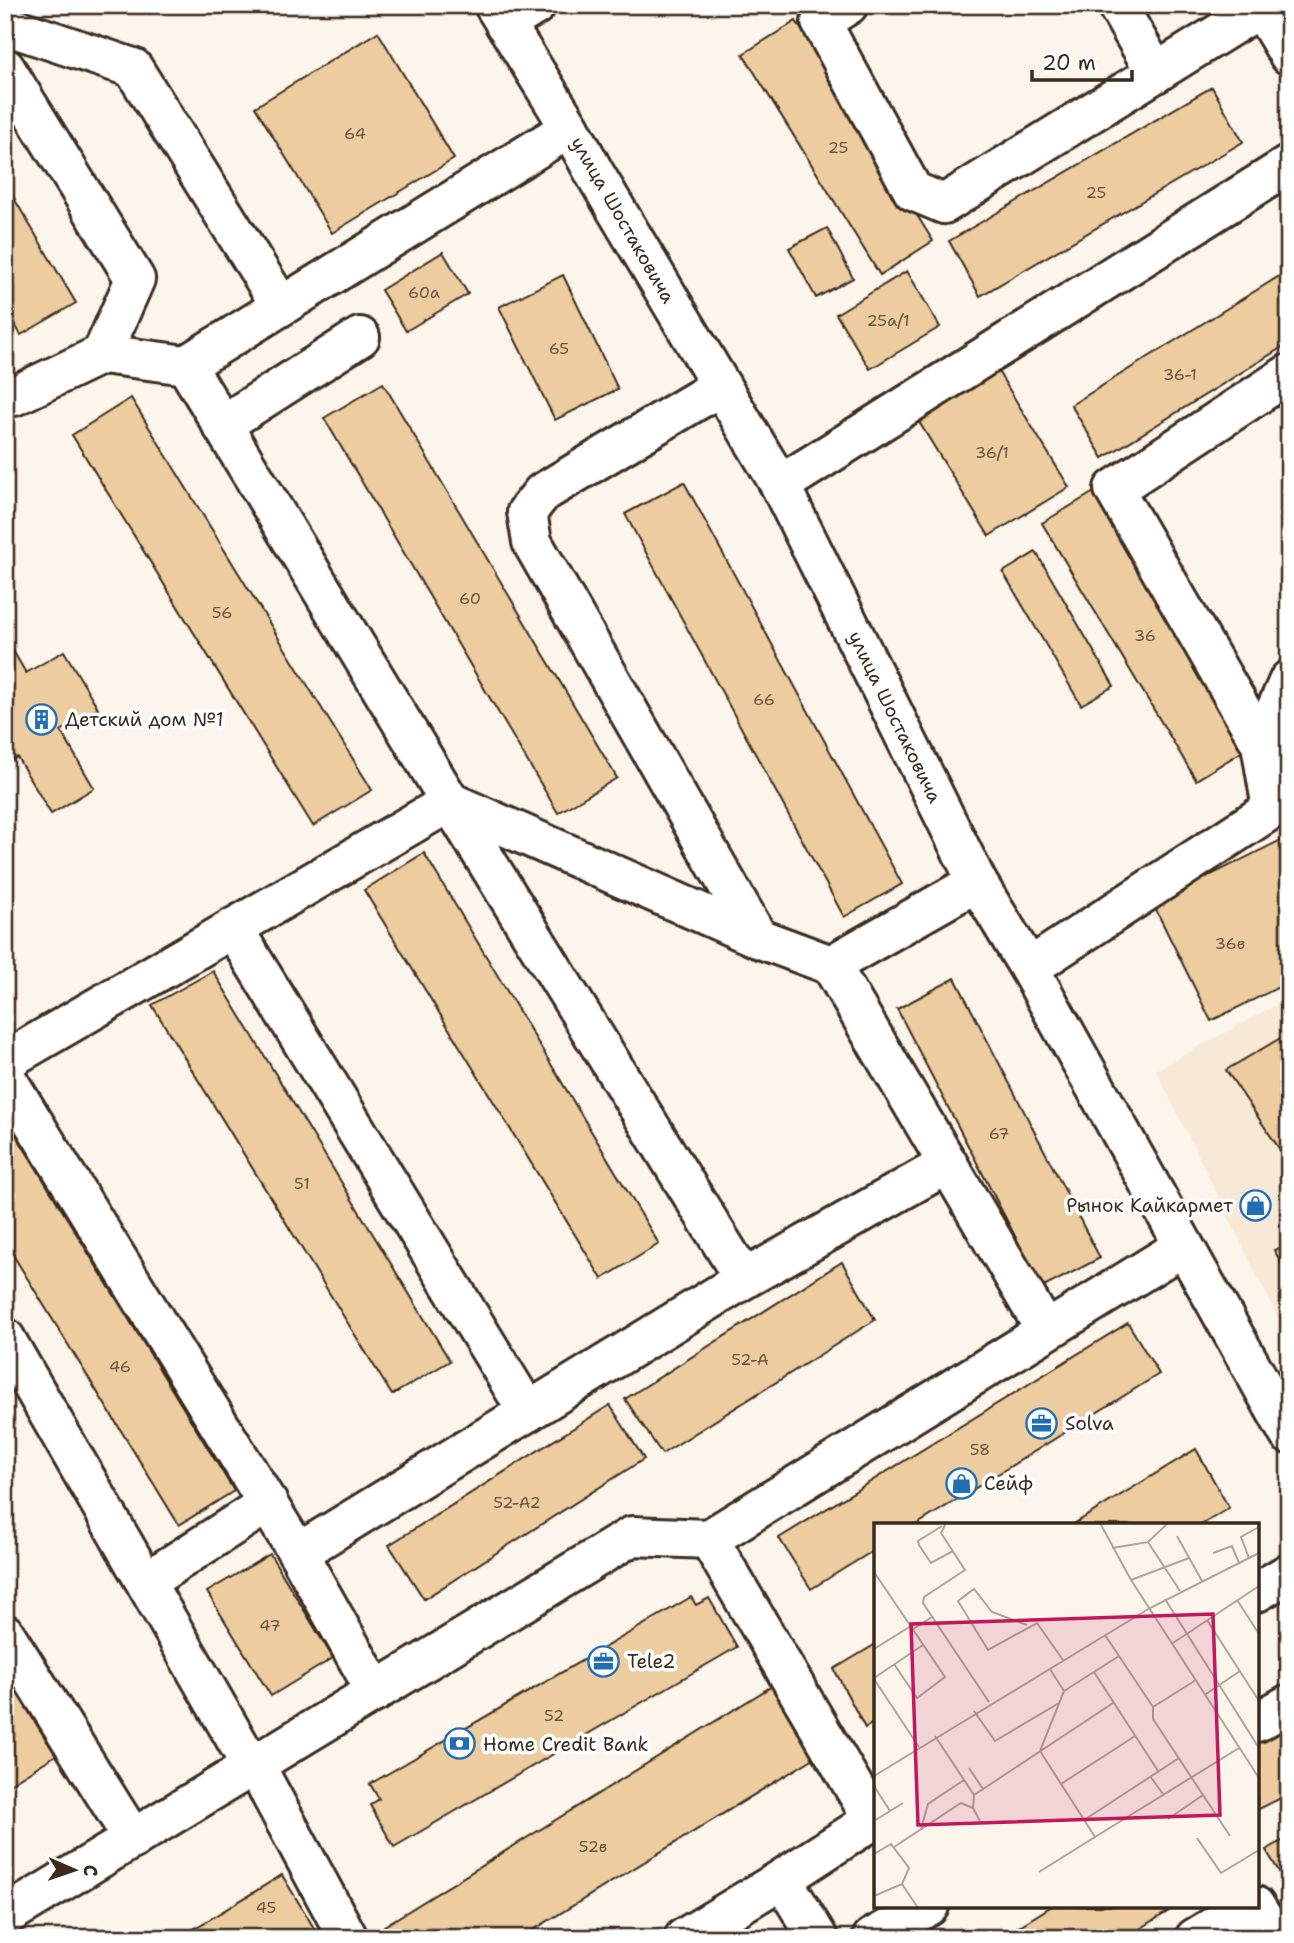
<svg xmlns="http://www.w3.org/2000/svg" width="1294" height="1943" viewBox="0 0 1294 1943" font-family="'Shantell Sans',sans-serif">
  <rect width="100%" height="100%" fill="#fbf5ec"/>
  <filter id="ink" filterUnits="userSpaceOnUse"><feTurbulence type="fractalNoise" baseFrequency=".0143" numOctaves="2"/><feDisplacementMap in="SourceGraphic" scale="14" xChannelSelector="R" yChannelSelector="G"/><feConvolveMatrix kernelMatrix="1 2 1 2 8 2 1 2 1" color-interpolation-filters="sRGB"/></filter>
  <g filter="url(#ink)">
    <!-- built -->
    <path fill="#f7e9d5" d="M1289 998V1340L1156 1070Z"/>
    <!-- building -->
    <g fill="#edcd9f" stroke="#3b2a1e" stroke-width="2">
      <path d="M796 21 933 241 880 275 743 54Z"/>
      <path d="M378 32 454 159 332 233 255 107Z"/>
      <path d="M1212 87 1243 142 980 296 949 241Z"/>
      <path d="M5 183 76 303 21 335 5 308Z"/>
      <path d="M827 228 853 278 816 298 789 248Z"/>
      <path d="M443 252 468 294 406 331 381 290Z"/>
      <path d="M1289 270V343L1103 458 1071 405Z"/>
      <path d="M907 271 940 327 870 369 836 314Z"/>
      <path d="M563 275 618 389 555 420 499 307Z"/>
      <path d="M996 368 1069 487 989 536 916 417Z"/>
      <path d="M383 383 617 778 558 813 324 418Z"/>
      <path d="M131 398 372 790 313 826 72 435Z"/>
      <path d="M684 482 902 884 844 917 625 514Z"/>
      <path d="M1094 492 1248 748 1196 780 1042 523Z"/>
      <path d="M1036 552 1114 686 1081 705 1003 572Z"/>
      <path d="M5 637 26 673 64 651 98 708 61 731 94 788 51 814 17 757 5 764Z"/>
      <path d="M1289 836V982L1211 1021 1153 904Z"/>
      <path d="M424 853 659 1244 602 1279 364 890Z"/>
      <path d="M213 971 450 1361 392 1395 152 1005Z"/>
      <path d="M955 978 1100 1258 1042 1288 897 1009Z"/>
      <path d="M1289 1033V1163L1226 1070Z"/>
      <path d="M5 1117 234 1491 179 1525 5 1242Z"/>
      <path d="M1289 1245V1276L1274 1250Z"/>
      <path d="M842 1262 875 1320 662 1454 625 1399Z"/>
      <path d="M1128 1323 1159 1374 916 1525H876V1549L811 1589 779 1538Z"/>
      <path d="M610 1405 644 1459 424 1599 389 1545Z"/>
      <path d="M1196 1449 1229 1508 1201 1525H1072Z"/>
      <path d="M270 1554 333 1658 271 1696 207 1592Z"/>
      <path d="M691 1597 696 1605 709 1598 737 1647 394 1847 370 1805 379 1799 370 1784Z"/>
      <path d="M876 1644V1721L865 1728 834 1669Z"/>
      <path d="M5 1674 56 1755 5 1787Z"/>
      <path d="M777 1683 819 1755 520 1938H369L368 1936Z"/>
      <path d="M1289 1713V1794L1257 1810V1729Z"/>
      <path d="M1289 1837V1888L1266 1850Z"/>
      <path d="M282 1875 320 1938H179Z"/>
      <path d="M1052 1906H1177L1125 1938H1000Z"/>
    </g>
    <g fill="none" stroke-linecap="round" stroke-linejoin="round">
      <defs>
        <g id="minor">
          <path d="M494 5 570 128 595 174 780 485 977 882 1029 968 1289 1434"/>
          <path d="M848 5 821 22 913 191 944 204 1265 5"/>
          <path d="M1117 5 1156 73"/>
          <path d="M1261 8 1289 55"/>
          <path d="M505 24 536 5"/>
          <path d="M5 25 133 68 281 306"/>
          <path d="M5 68 135 279 102 354"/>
          <path d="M186 365 450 802 744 1279"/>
          <path d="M721 386 542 493 527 512 532 542 758 938"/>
          <path d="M14 396 102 354 186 365 570 128"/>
          <path d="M222 425 360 337"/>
          <path d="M780 485 1289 165"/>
          <path d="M1261 744 1289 680"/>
          <path d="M233 928 528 1412"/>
          <path d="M831 965 1046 1331"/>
          <path d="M1029 968 1272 809 1261 744 1114 489 1289 374"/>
          <path d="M5 1061 450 802 758 938 831 965 977 882"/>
          <path d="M5 1076 298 1553 376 1692"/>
          <path d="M5 1338 242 1750 255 1765 348 1938"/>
          <path d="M709 1539 873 1820"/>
          <path d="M298 1553 744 1279 948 1164"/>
          <path d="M147 1581 268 1503"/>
          <path d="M1257 1592 1289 1573"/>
          <path d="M5 1634 133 1839"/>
          <path d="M1257 1722 1289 1704"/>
          <path d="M782 1879 818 1938"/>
          <path d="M1255 1906 1275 1938"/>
          <path d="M5 1916 632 1536 709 1539 1184 1246"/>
          <path d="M684 1938 782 1879 876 1818"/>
          <path d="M872 1938 929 1906"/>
          <path d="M1195 1938 1248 1906"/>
        </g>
      </defs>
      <!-- minor casing -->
      <use href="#minor" stroke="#3b2a1e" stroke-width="44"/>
      <!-- minor -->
      <use href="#minor" stroke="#fff" stroke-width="38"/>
    </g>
  </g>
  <!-- icons -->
  <defs>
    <symbol id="building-ring" viewBox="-11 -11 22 22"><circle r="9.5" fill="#fff" stroke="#1f6fb2" stroke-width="1.5"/><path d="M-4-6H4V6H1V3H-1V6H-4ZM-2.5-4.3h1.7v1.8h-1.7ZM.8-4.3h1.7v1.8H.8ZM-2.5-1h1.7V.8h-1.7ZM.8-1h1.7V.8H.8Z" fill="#1f6fb2"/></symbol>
    <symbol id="shop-ring" viewBox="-11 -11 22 22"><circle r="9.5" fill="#fff" stroke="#1f6fb2" stroke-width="1.5"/><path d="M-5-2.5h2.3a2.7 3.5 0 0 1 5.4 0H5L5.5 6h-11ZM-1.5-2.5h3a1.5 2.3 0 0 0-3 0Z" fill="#1f6fb2"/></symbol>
    <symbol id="office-ring" viewBox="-11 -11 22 22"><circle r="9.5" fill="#fff" stroke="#1f6fb2" stroke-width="1.5"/><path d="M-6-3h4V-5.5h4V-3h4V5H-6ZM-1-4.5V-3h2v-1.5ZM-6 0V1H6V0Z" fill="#1f6fb2"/></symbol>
    <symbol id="bank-ring" viewBox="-11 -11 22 22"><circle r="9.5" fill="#fff" stroke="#1f6fb2" stroke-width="1.5"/><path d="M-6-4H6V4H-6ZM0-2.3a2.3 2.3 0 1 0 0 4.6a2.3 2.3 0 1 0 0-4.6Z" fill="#1f6fb2"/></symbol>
  </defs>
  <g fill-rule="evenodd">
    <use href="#building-ring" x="24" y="702" width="35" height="35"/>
    <use href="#shop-ring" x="1238" y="1188" width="35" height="35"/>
    <use href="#office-ring" x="1024" y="1406" width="35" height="35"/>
    <use href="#shop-ring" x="944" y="1466" width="35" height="35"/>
    <use href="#office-ring" x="586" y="1644" width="35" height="35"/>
    <use href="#bank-ring" x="442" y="1726" width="35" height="35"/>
  </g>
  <g text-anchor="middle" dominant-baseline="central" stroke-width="7" stroke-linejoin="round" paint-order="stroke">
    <!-- number labels -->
    <g font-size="16" fill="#68533e">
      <text x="355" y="133">64</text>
      <text x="838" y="147">25</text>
      <text x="1096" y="192">25</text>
      <text x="424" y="292">60а</text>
      <text x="888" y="320">25а/1</text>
      <text x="559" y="348">65</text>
      <text x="1180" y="374">36-1</text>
      <text x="992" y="452">36/1</text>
      <text x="470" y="598">60</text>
      <text x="222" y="612">56</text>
      <text x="1145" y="635">36</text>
      <text x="764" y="699">66</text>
      <text x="1230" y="943">36в</text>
      <text x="999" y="1133">67</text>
      <text x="302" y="1183">51</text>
      <text x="750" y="1359">52-А</text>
      <text x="120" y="1366">46</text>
      <text x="980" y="1449">58</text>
      <text x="517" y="1502">52-А2</text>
      <text x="270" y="1625">47</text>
      <text x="554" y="1715">52</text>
      <text x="593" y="1846">52в</text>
      <text x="266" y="1907">45</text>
    </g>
    <!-- street labels -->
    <g font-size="19" fill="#3b2a1e" stroke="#fff">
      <text transform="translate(623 220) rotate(60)">улица Шостаковича</text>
      <text transform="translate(895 717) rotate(64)">улица Шостаковича</text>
    </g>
    <!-- poi labels -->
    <g font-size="19" fill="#3b2a1e" stroke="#fff" text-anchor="start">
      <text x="65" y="719">Детский дом №1</text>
      <text x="1233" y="1205" text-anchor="end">Рынок Кайкармет</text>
      <text x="1065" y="1423">Solva</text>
      <text x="984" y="1483">Сейф</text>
      <text x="627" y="1661">Tele2</text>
      <text x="483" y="1744">Home Credit Bank</text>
    </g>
  </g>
  <!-- overview -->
  <g transform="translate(874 1523)">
    <rect width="385" height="385" fill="#fbf5ec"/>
    <path fill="none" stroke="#aea49a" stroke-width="2" d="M72 0 67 10 91 47 50 74 49 80 115 179M226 0 257 57 385 255M68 3 44 18 45 22 57 40 79 28M303 13 328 58M274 19 294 0M238 25 274 19 306 68M339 30 358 23 365 40M375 35 367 14 385 4M0 49 71 154 43 175 20 141M257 57 315 35M291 76 385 225M363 77 385 111M333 97 385 178M153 102 118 89 100 66 84 78 114 127 163 100 189 137M39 106 58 94M231 112 279 184V196L356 313M299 120 385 63M0 126 37 103M176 146 190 168 166 228 221 314 365 225M220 149 284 248M0 155 49 122M0 156 45 224M190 168 245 133M332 171 366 148M279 184 322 157M100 188 121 218 185 180M61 213 100 272 99 285 106 298M95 245 109 266M0 253 276 85 385 30M276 253 289 271M187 261 261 213M0 263 16 288M100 272 239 180M294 296 329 272M210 297 305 235M0 298 29 280M47 306 54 281 90 257M323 315 347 350 385 327M20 324 87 280 99 285M0 331 17 321 35 345 28 361M165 349 221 314M0 373 28 361 44 385"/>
    <path fill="#c2185b" fill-opacity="0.15" stroke="#c2185b" stroke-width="3.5" d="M339 91 346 292 44 302 37 101Z"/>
    <rect width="385" height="385" fill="none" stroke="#3b2a1e" stroke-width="3.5"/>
  </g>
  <!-- margin -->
  <rect width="1294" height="1943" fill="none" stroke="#fff" stroke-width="28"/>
  <rect x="14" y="14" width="1266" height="1915" fill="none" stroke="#3b2a1e" stroke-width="2.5" filter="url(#ink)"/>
  <!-- north arrow -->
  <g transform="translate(74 1870) rotate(92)" stroke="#ffffff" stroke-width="5" paint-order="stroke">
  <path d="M0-5L12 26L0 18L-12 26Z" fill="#3b2a1e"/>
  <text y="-10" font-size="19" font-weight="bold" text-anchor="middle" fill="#3b2a1e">С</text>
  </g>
  <!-- scale -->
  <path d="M1032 70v10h100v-10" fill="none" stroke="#3b2a1e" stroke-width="3.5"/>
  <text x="1042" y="70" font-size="21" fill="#3b2a1e" stroke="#ffffff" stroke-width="5" paint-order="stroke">20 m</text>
</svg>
